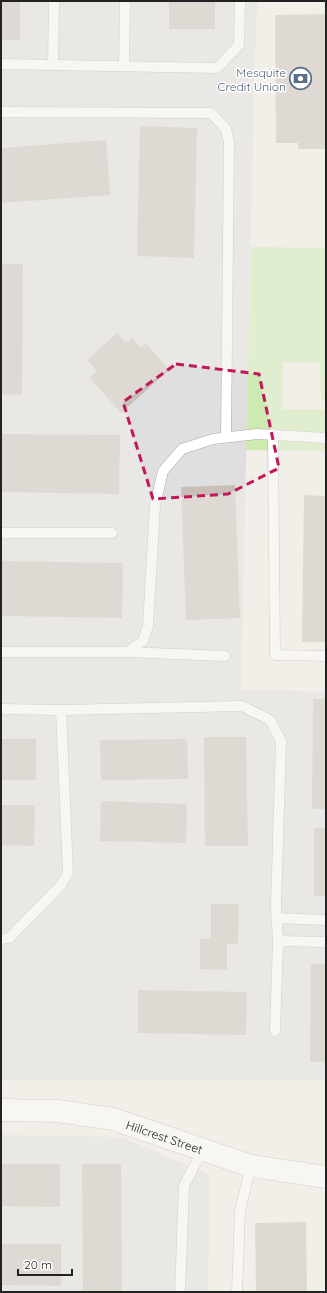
<svg xmlns="http://www.w3.org/2000/svg" width="327" height="1293" viewBox="0 0 327 1293" font-family="Quicksand,sans-serif">
  <rect width="100%" height="100%" fill="#f2efe9"/>
  <!-- residential -->
  <g fill="#e0dfdf">
    <path d="M1 1H257L254 90 241 689 326 692V1080H1Z"/>
    <path d="M1 1135 121 1137 210 1175 208 1292H1Z"/>
  </g>
  <!-- grass -->
  <path fill="#cdebb0" d="M251 247 326 248V401H321L320 363 283 362 282 409 326 410V451L246 450Z"/>
  <!-- building -->
  <g fill="#c7bfb8">
    <rect x="1" y="1" width="19" height="39"/>
    <rect x="169" y="1" width="46" height="28"/>
    <path d="M326 14V149H298V143H276L275 15Z"/>
    <path d="M140 126 197 128 194 258 137 256Z"/>
    <path d="M106 140 110 195 1 203V148Z"/>
    <path d="M1 264H23L22 395 1 394Z"/>
    <path d="M117 333 126 343 132 337 141 348 146 343 169 370 121 413 90 378 97 371 87 360Z"/>
    <path d="M1 434 120 435 119 494 1 492Z"/>
    <path d="M235 485 240 618 186 620 181 487Z"/>
    <path d="M304 495 326 496V642H302Z"/>
    <path d="M1 561 123 563 122 618 1 616Z"/>
    <path d="M313 699H326V809H312Z"/>
    <path d="M204 737H246L248 846H205Z"/>
    <rect x="1" y="739" width="35" height="41"/>
    <path d="M187 739 188 779 101 780 100 740Z"/>
    <path d="M101 801 187 804 186 843 100 841Z"/>
    <path d="M1 805H35L34 846 1 845Z"/>
    <rect x="314" y="828" width="12" height="68"/>
    <path d="M211 904H239L238 944H227V970L200 969V939H211Z"/>
    <path d="M311 964H326V1062H310Z"/>
    <path d="M138 990 247 992 246 1035 138 1033Z"/>
    <path d="M1 1164H60V1207L1 1206Z"/>
    <path d="M82 1164H121L122 1292H83Z"/>
    <path d="M306 1222 307 1292H256L255 1223Z"/>
    <path d="M1 1244H61V1286L1 1285Z"/>
  </g>
  <g fill="none" stroke-linecap="round" stroke-linejoin="round">
    <defs>
      <g id="service">
        <path d="M1 64 217 68 239 45 240 1"/>
        <path d="M53 65 54 1"/>
        <path d="M124 66 125 1"/>
        <path d="M1 112 211 113 226 129 229 143 226 437"/>
        <path d="M273 434 275 655 326 656"/>
        <path d="M1 533H112"/>
        <path d="M1 652H127L143 641 148 626 155 505 163 471 182 449 213 439 257 434 326 438"/>
        <path d="M127 652 225 656"/>
        <path d="M1 709 61 710 242 706 270 720 281 741 276 905 278 941 275 1031"/>
        <path d="M276 918 326 920"/>
        <path d="M1 939 9 938 61 885 68 873 61 710"/>
        <path d="M278 941 326 942"/>
        <path d="M180 1292 184 1186 202 1151"/>
        <path d="M237 1292 240 1211 251 1166"/>
      </g>
      <g id="tertiary">
        <path id="s1" d="M1 1110 58 1111 113 1119 251 1166 326 1177"/>
      </g>
    </defs>
    <!-- service casing -->
    <use href="#service" stroke="#a9a9a9" stroke-width="11"/>
    <!-- tertiary casing -->
    <use href="#tertiary" stroke="#a9a9a9" stroke-width="23"/>
    <!-- service -->
    <use href="#service" stroke="#fff" stroke-width="10"/>
    <!-- tertiary -->
    <use href="#tertiary" stroke="#fff" stroke-width="22"/>
  </g>
  <!-- marked area -->
  <path d="M0 0H327V1293H0ZM176 364 259 374 279 468 228 494 153 499 123 402Z" fill="#f2efe9" fill-opacity=".55" fill-rule="evenodd"/>
  <path fill="none" stroke="#c2185b" stroke-width="3" stroke-dasharray="8 5" stroke-linejoin="round" d="M176 364 259 374 279 468 228 494 153 499 123 402Z"/>
  <!-- icons -->
  <defs>
    <symbol id="bank-ring" viewBox="-11 -11 22 22"><circle r="9.5" fill="#fff" stroke="#5c6f8a" stroke-width="1.5"/><path d="M-6-4H6V4H-6ZM0-2.3a2.3 2.3 0 1 0 0 4.6a2.3 2.3 0 1 0 0-4.6Z" fill="#5c6f8a"/></symbol>
  </defs>
  <g fill-rule="evenodd">
    <use href="#bank-ring" x="288" y="66" width="25" height="25"/>
  </g>
  <g text-anchor="middle" dominant-baseline="central" stroke-width="3" stroke-linejoin="round" paint-order="stroke">
    <!-- service labels -->
    <g font-size="12" fill="#4e5e75" stroke="#fff" text-anchor="end">
      <text x="286" y="72">Mesquite<tspan x="286" dy="14">Credit Union</tspan></text>
    </g>
    <!-- street labels -->
    <g font-size="12" fill="#222" stroke="#fff">
      <text stroke="none"><textPath href="#s1" startOffset="167">Hillcrest Street</textPath></text>
    </g>
  </g>
  <!-- border -->
  <rect width="327" height="1293" fill="none" stroke="#222222" stroke-width="4"/>
  <!-- scale -->
  <path d="M18 1269v6h54v-6" fill="none" stroke="#222222" stroke-width="2"/>
  <text x="24" y="1269" font-size="12" fill="#222222" stroke="#ffffff" stroke-width="3" paint-order="stroke">20 m</text>
</svg>
